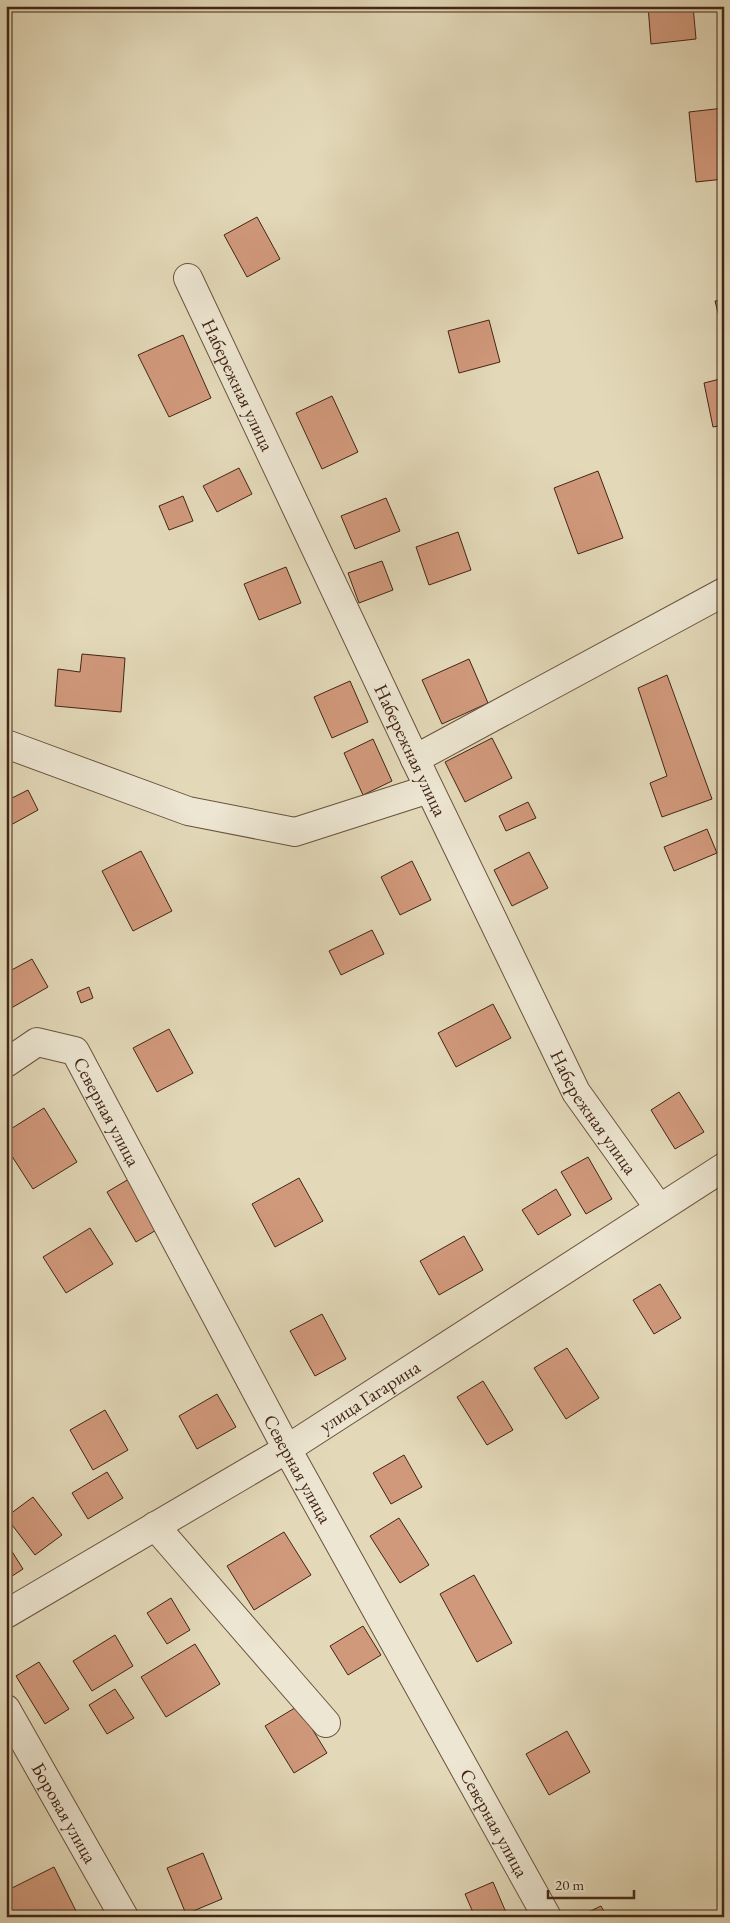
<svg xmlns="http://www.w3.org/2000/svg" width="730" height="1923" viewBox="0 0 730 1923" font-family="'EB Garamond',serif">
  <rect width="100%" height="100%" fill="#e3d9b9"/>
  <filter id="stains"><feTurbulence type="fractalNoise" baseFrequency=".004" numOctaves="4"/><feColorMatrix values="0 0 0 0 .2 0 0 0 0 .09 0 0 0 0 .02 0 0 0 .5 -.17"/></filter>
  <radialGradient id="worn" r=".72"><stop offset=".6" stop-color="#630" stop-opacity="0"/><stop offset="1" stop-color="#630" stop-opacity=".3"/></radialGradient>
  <!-- building -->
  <g fill="#d1997c" stroke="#422514">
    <path d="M648 6H693L696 39 651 44Z"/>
    <path d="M724 108V179L696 182 689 112Z"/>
    <path d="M257 217 280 259 247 277 224 235Z"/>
    <path d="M724 300V336L715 301Z"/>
    <path d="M489 320 500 362 459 373 448 331Z"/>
    <path d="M183 335 211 398 169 417 138 355Z"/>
    <path d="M724 378V425L713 427 704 383Z"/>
    <path d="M332 396 358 452 322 469 296 413Z"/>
    <path d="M239 468 252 494 217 512 203 486Z"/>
    <path d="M598 471 623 538 578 554 554 488Z"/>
    <path d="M183 496 193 521 169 530 159 506Z"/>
    <path d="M386 498 400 531 355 549 341 516Z"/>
    <path d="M458 532 471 570 429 585 416 547Z"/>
    <path d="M382 561 393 590 359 603 348 573Z"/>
    <path d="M286 567 301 603 259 620 244 584Z"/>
    <path d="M82 654 125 658 121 712 55 706 58 669 80 672Z"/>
    <path d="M469 659 488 703 442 724 422 680Z"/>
    <path d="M667 675 712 799 662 817 650 783 667 776 638 688Z"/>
    <path d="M350 681 368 722 332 738 314 697Z"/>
    <path d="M492 738 512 778 465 802 445 762Z"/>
    <path d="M373 739 392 781 363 795 344 753Z"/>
    <path d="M28 790 38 810 9 826 6 821V801Z"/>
    <path d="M528 802 536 818 506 831 499 816Z"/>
    <path d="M707 829 717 853 674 871 664 847Z"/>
    <path d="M141 851 172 911 133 931 102 871Z"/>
    <path d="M529 852 548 888 512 906 494 870Z"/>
    <path d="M412 861 431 900 400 915 381 877Z"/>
    <path d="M372 930 384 954 341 975 329 951Z"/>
    <path d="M32 959 48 987 6 1011V973Z"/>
    <path d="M89 987 93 998 81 1003 77 992Z"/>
    <path d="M493 1004 511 1038 456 1067 438 1033Z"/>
    <path d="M169 1029 193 1073 157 1092 133 1048Z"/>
    <path d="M679 1092 704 1132 675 1149 651 1110Z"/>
    <path d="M44 1108 77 1162 33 1189 6 1147V1132Z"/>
    <path d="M588 1157 612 1199 586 1214 561 1172Z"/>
    <path d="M299 1178 323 1221 275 1247 252 1204Z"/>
    <path d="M129 1179 158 1229 136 1242 107 1192Z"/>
    <path d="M556 1189 571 1215 538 1235 522 1210Z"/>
    <path d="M90 1228 113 1264 66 1293 43 1257Z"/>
    <path d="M464 1236 483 1270 439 1295 420 1261Z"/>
    <path d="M660 1284 681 1318 654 1334 633 1300Z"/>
    <path d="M322 1314 346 1359 315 1376 290 1331Z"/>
    <path d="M567 1348 599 1398 566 1419 534 1368Z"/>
    <path d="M483 1381 513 1430 487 1445 457 1397Z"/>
    <path d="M217 1394 236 1427 197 1449 179 1416Z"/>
    <path d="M105 1410 128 1450 93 1470 70 1430Z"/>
    <path d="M404 1455 422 1487 391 1504 373 1473Z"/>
    <path d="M107 1472 123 1498 88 1519 72 1493Z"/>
    <path d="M33 1497 62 1535 35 1555 6 1517Z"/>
    <path d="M399 1518 429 1565 400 1583 370 1536Z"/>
    <path d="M284 1532 311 1575 254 1610 227 1566Z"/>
    <path d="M6 1542 23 1569 6 1580Z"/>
    <path d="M474 1575 512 1643 477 1662 440 1594Z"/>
    <path d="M171 1598 190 1630 167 1644 147 1613Z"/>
    <path d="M363 1626 381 1655 348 1675 330 1646Z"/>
    <path d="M115 1635 133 1666 92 1691 73 1661Z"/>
    <path d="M195 1644 220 1684 166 1717 141 1677Z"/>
    <path d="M39 1662 69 1709 45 1724 16 1676Z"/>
    <path d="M115 1689 134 1718 107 1734 89 1705Z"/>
    <path d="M298 1706 327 1753 294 1773 265 1726Z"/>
    <path d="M567 1731 590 1772 549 1795 526 1754Z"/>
    <path d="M203 1853 222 1899 186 1914 167 1868Z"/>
    <path d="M54 1867 79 1917H14L6 1900V1891Z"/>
    <path d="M493 1882 508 1917H475L465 1894Z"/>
    <path d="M601 1906 607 1917H585L584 1914Z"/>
  </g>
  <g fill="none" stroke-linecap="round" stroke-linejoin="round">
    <defs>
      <g id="minor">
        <path id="s1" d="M188 278 415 759 576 1092 659 1208"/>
        <path d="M6 744 188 811 295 832 429 789"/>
        <path d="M415 759 724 592"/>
        <path id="s2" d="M6 1063 37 1042 75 1051 287 1449 547 1917"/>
        <path d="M155 1526 326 1723"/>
        <path id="s3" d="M6 1614 287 1449 724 1167"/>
        <path id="s4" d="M6 1709 124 1917"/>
      </g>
    </defs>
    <!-- minor casing -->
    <use href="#minor" stroke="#6a523d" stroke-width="30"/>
    <!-- minor -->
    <use href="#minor" stroke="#ede6d2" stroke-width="28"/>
  </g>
  <g text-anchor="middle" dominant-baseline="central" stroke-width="4" stroke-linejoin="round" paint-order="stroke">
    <!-- street labels -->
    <g font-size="19" fill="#422514" stroke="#ede6d2">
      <text stroke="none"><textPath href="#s1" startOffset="118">Набережная улица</textPath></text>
      <text stroke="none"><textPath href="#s1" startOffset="522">Набережная улица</textPath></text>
      <text stroke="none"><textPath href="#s1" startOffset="928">Набережная улица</textPath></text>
      <text stroke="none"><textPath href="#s2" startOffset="145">Северная улица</textPath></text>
      <text stroke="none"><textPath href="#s3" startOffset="424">улица Гагарина</textPath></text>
      <text stroke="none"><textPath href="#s2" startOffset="550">Северная улица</textPath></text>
      <text stroke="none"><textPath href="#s4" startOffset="119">Боровая улица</textPath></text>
      <text stroke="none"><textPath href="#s2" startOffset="955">Северная улица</textPath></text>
    </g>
  </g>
  <!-- margin -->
  <rect width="730" height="1923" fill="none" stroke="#e3d9b9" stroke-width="25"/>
  <rect x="8" y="8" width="715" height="1908" fill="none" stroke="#422514" stroke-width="2.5"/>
  <rect x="12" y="12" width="705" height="1898" fill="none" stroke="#422514"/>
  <!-- scale -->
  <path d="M548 1890v8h86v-8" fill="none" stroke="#422514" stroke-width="2.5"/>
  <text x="555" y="1890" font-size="15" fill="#422514" stroke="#ede6d2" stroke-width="4" paint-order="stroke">20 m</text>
  <rect width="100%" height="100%" filter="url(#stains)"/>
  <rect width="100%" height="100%" fill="url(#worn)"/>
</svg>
